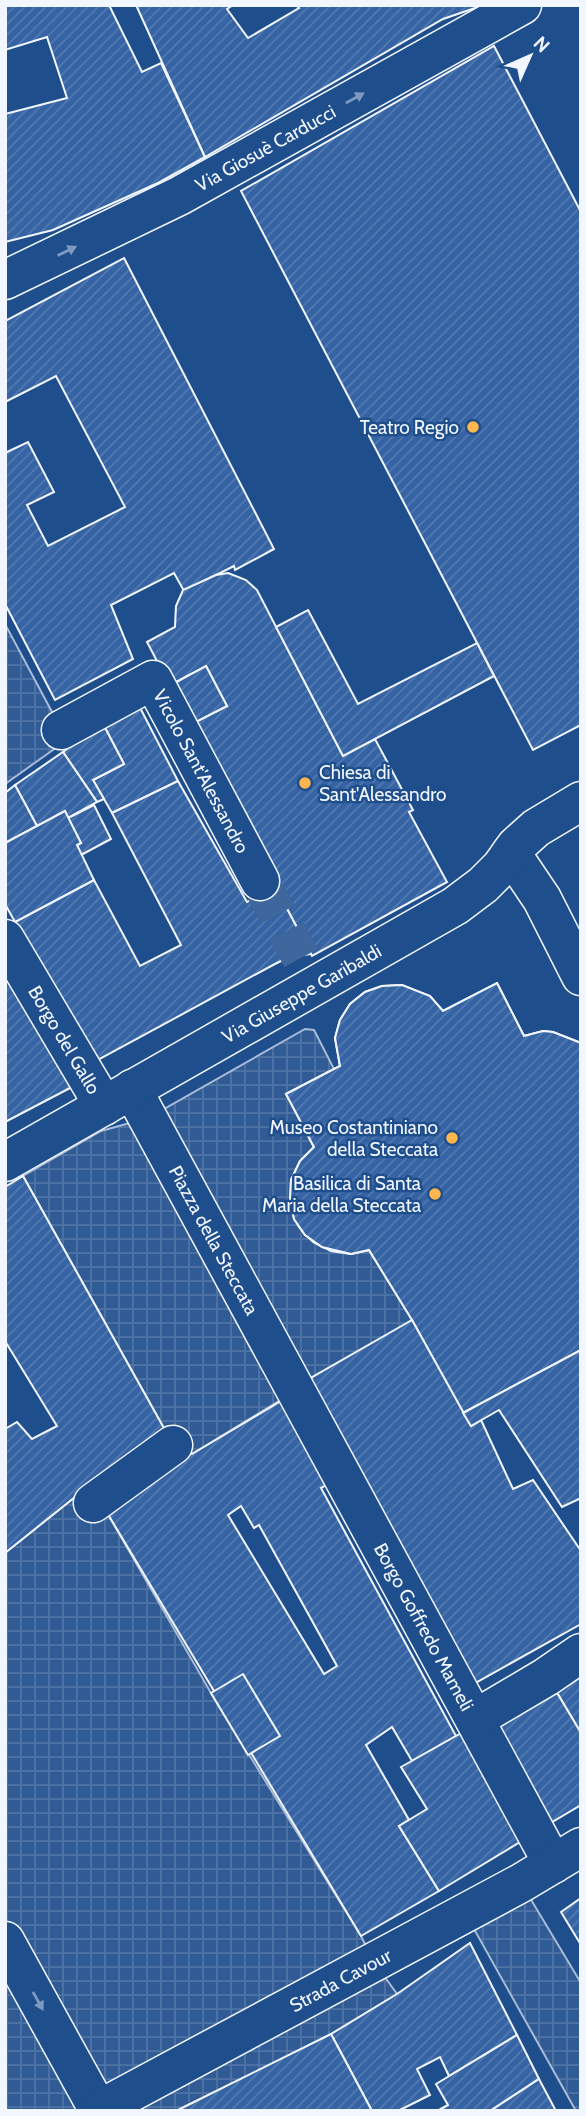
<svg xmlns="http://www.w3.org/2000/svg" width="586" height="2116" viewBox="0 0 586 2116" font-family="Cabin,sans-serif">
  <defs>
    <pattern id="plaza-grid" width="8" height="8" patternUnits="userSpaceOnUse" patternTransform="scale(1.75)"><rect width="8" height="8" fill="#305b95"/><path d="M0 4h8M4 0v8" fill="none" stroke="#4e73a5"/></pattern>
    <pattern id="building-hatch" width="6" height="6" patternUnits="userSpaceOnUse" patternTransform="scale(1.75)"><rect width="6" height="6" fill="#3563a3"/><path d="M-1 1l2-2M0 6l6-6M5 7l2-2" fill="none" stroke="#537ab1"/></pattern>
  </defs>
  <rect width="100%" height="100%" fill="#1f4e8c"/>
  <!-- plaza -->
  <g fill="url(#plaza-grid)" stroke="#a8bbd7" stroke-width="2">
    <path d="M5 624 67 740 5 784Z"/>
    <path d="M305 1029 314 1030 334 1069 287 1094 314 1147 300 1161 291 1180 290 1199 294 1219 305 1235 322 1247 351 1254 369 1250 412 1320 192 1454 165 1430 23 1176 101 1131 148 1118Z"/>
    <path d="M85 1489 106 1511 211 1693 361 1936 374 1962 397 1994 331 2034 176 2111H5V1553Z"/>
    <path d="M521 1883 581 1983V2111H576L465 1913Z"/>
  </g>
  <!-- building -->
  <g fill="url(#building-hatch)" stroke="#f2f6ff" stroke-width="2" fill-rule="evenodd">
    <path d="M5 5H109L142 72 161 63 205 157 158 183 53 230 5 242V114L67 98 47 37 5 50Z"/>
    <path d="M136 5H233L227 9 248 38 299 8 296 5H484L443 19 205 157Z"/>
    <path d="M494 46 581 212V725L533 750 241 191Z"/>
    <path d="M124 258 274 549 235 570 234 566 184 591 174 573 111 605 133 659 55 700 5 604V453L28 442 54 492 27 505 48 546 125 507 56 376 5 402V321Z"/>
    <path d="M228 573 246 580 257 590 343 756 375 739 413 810 409 812 447 882 312 956 276 888 269 891 162 687 169 684 147 642 175 627 176 606 183 590 216 575ZM206 666 227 706 188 726 167 687Z"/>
    <path d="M308 610 358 704 477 643 494 676 343 756 276 627Z"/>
    <path d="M206 666 227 706 188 726 167 687Z"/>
    <path d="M135 698 178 781 112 813 93 780 124 764 102 722Z"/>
    <path d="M102 722 124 764 93 780 104 799 97 802 63 752Z"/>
    <path d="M63 752 97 802 68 818 65 811 37 826 15 785Z"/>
    <path d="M178 781 247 902 276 888 311 954 289 957 273 965 96 1061 15 922 94 880 140 966 181 945 112 813Z"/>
    <path d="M15 785 37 826 5 843V793Z"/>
    <path d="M94 805 111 839 81 855 77 845 81 843 68 818Z"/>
    <path d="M65 811 81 843 77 845 94 880 15 922 5 904V843Z"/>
    <path d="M5 965 72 1087 5 1122Z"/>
    <path d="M497 983 524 1036 543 1031 553 1032 581 1043V1206L562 1217 581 1253V1350L499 1393 440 1281 401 1301 369 1250 351 1254 331 1251 313 1242 299 1227 291 1209V1180L300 1161 314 1147 286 1094 340 1066 335 1038 340 1020 350 1004 365 992 382 986 402 985 430 996 443 1011Z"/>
    <path d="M497 983 524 1036 543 1031 553 1032 581 1043V1350L463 1413 412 1320 369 1250 351 1254 322 1247 305 1235 294 1219 290 1199 291 1180 300 1161 314 1147 286 1094 340 1066 335 1038 340 1020 350 1004 365 992 382 986 402 985 430 996 443 1011Z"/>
    <path d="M23 1176 165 1430 85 1489 5 1553V1429L17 1422 32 1439 57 1426 5 1341V1187Z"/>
    <path d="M412 1320 471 1426 481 1420 513 1489 533 1480 581 1551V1624L461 1691 302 1383Z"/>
    <path d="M581 1350V1498L562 1507 499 1410 471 1426 463 1413Z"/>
    <path d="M286 1398 330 1483 321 1488 456 1736 412 1761 392 1727 366 1745 409 1820 399 1826 439 1891 361 1936 106 1511 189 1450 192 1454ZM241 1506 254 1528 259 1525 337 1666 324 1674 228 1515Z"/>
    <path d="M581 1665V1733L553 1686Z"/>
    <path d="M243 1674 280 1736 248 1755 211 1693Z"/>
    <path d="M553 1686 581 1733V1805L547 1825 493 1723Z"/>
    <path d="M463 1732 525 1839 439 1891 399 1826 427 1809 401 1767Z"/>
    <path d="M581 1898V1945L561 1912Z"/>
    <path d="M470 1943 517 2035 449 2076 440 2057 417 2069 430 2095 398 2111H372L331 2034 397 1994Z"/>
    <path d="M331 2034 372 2111H176Z"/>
    <path d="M517 2035 539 2079 490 2111H437L448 2105 436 2084Z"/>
    <path d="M539 2079 556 2111H490Z"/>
  </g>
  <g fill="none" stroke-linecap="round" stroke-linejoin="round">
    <!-- minor-tunnel -->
    <path stroke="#3f679d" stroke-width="38" stroke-dasharray="38 19" stroke-linecap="butt" d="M260 881 301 958"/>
    <defs>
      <g id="minor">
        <path id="s1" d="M5 280 179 196 522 5"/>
        <path id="s2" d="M61 730 153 680 260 881"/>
        <path d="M511 853 542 899 581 976"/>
        <path id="s3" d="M5 939 104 1106"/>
        <path id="s4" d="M132 1089 553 1864"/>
        <path id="s5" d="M5 1162 455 906 483 885 501 867 516 846 536 828 581 801"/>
        <path d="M93 1503 173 1445"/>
        <path d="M475 1719 546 1677 581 1653"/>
        <path d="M5 1941 99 2111"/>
        <path id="s6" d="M98 2110 521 1883 581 1847"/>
      </g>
    </defs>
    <!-- minor casing -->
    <use href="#minor" stroke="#f2f6ff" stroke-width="41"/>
    <!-- minor -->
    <use href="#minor" stroke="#1f4e8c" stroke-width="38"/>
  </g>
  <!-- one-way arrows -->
  <defs><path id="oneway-solid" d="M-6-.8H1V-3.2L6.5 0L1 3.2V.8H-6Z" transform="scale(1.75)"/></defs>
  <g fill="#7e9ac0">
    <use href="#oneway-solid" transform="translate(355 98) rotate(-29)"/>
    <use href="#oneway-solid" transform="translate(67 251) rotate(-26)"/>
    <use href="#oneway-solid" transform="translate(38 2001) rotate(61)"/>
  </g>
  <!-- markers -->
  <g fill="#ffb74d" stroke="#1f4e8c" stroke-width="2.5">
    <circle cx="473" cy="427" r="7"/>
    <circle cx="305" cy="783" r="7"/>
    <circle cx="452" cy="1138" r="7"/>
    <circle cx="435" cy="1194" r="7"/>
  </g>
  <g text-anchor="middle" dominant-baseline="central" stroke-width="5" stroke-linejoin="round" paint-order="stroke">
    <!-- street labels -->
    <g font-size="19" fill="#f2f6ff" stroke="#1f4e8c">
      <text stroke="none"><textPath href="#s1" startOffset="292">Via Giosuè Carducci</textPath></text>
      <text stroke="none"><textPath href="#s2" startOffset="208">Vicolo Sant'Alessandro</textPath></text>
      <text stroke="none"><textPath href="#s5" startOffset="341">Via Giuseppe Garibaldi</textPath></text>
      <text stroke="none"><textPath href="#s3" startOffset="117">Borgo del Gallo</textPath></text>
      <text stroke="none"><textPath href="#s4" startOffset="172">Piazza della Steccata</textPath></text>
      <text stroke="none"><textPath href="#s4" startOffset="612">Borgo Goffredo Mameli</textPath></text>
      <text stroke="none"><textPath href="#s6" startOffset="275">Strada Cavour</textPath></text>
    </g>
    <!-- poi labels -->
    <g font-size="19" fill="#f2f6ff" stroke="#1f4e8c" text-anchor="end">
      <text x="459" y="427">Teatro Regio</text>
      <text x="319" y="772" text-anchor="start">Chiesa di<tspan x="319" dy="22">Sant'Alessandro</tspan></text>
      <text x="438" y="1127">Museo Costantiniano<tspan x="438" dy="22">della Steccata</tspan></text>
      <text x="421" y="1183">Basilica di Santa<tspan x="421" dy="22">Maria della Steccata</tspan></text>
    </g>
  </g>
  <!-- border -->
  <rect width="586" height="2116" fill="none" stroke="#f2f6ff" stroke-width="14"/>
  <!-- north arrow -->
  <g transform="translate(530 56) rotate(45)" stroke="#1f4e8c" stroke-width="5" paint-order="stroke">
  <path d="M0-5L12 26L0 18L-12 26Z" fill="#f2f6ff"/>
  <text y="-10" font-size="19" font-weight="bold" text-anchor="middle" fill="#f2f6ff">N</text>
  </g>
</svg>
